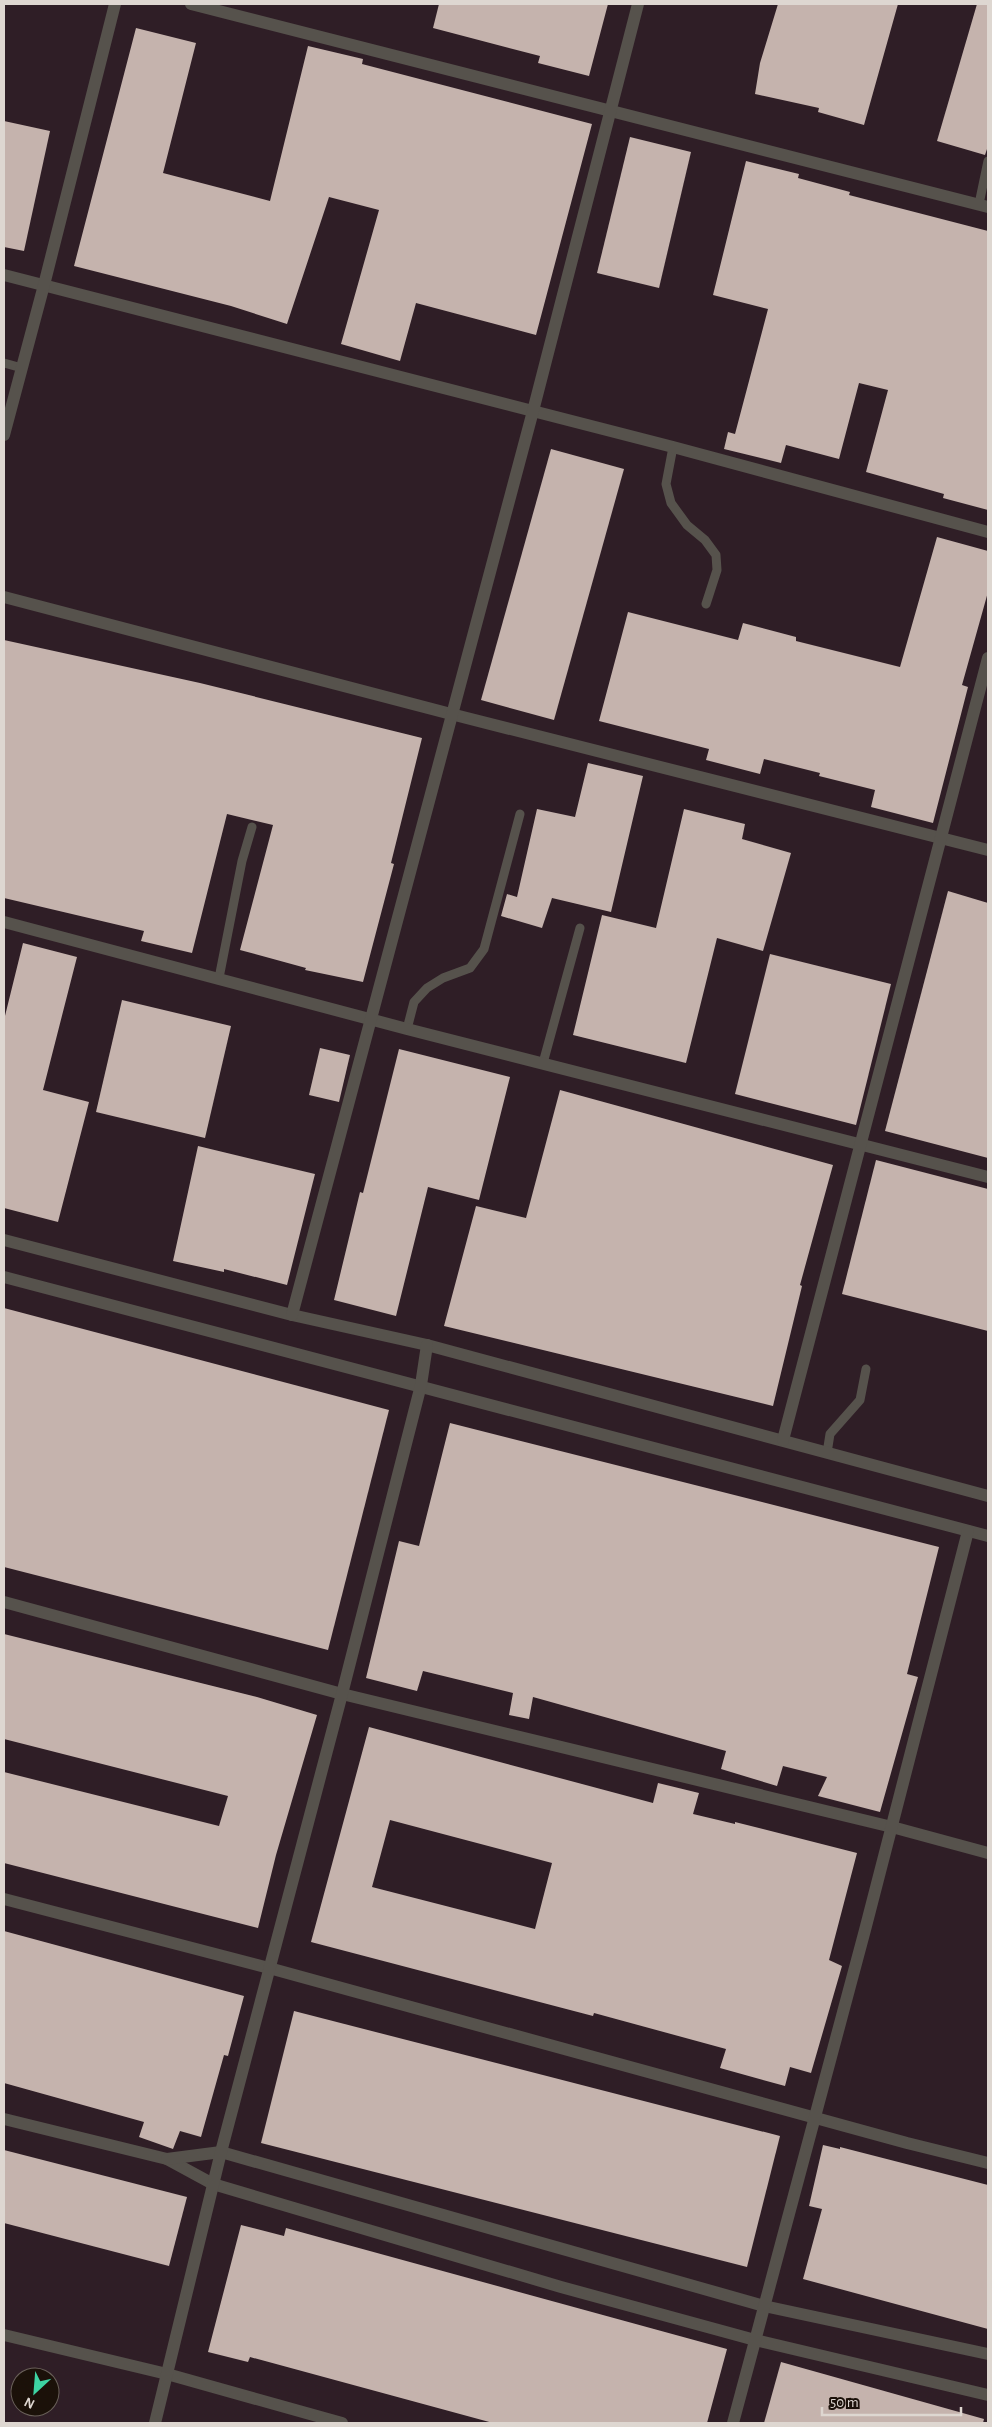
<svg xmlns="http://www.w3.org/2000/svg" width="992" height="2427" viewBox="0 0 992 2427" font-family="'Alegreya Sans',sans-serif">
  <rect width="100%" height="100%" fill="#251a12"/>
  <!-- industrial -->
  <path fill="#2f1e26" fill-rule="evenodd" d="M4 4H988V2423H4ZM20 2377H50V2407H20Z"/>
  <!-- building -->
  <g fill="#c5b3ad" fill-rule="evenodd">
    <path d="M439 4H608L589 76 538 63 540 56 433 28Z"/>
    <path d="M778 4H898L864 125 818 112 819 108 755 94 760 63Z"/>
    <path d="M977 4H988V146L985 155 937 141Z"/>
    <path d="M136 28 196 43 163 173 270 201 308 46 363 59 362 64 592 124 536 335 416 303 400 361 341 344 379 210 329 197 287 324 231 306 74 266Z"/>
    <path d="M4 121 50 131 24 251 4 247Z"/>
    <path d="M630 137 691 152 659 288 597 273Z"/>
    <path d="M746 161 799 174 798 178 850 192 849 195 988 231V510L943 498 944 494 866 472 888 390 859 383 839 459 786 445 781 463 724 449 728 432 735 434 768 309 713 295Z"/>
    <path d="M551 449 624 469 554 720 481 700Z"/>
    <path d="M937 537 988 551V592L962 685 968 687 933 823 871 807 875 790 819 776 820 773 764 759 760 774 706 760 709 749 599 721 628 612 738 640 743 623 796 637V641L900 667Z"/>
    <path d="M4 640 200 683 422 738 391 863 394 864 363 982 305 970 306 968 240 950 273 825 227 814 192 953 141 941 144 931 4 898Z"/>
    <path d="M588 763 643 776 611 912 552 898 542 928 501 916 507 894 517 897 537 809 575 817Z"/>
    <path d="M684 809 745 824 742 839 791 853 763 951 717 938 686 1063 573 1035 602 915 656 928Z"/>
    <path d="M948 891 988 903V1158L885 1131Z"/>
    <path d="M23 943 77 957 43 1090 89 1102 58 1222 4 1208V1020Z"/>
    <path d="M770 954 891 984 856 1125 735 1094Z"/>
    <path d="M122 1000 231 1026 205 1138 96 1112Z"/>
    <path d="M320 1048 350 1055 339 1102 309 1095Z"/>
    <path d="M399 1049 510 1077 479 1200 428 1187 396 1316 334 1300 360 1192 363 1193Z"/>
    <path d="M560 1090 833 1165 800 1285 802 1286 773 1406 444 1326 476 1206 526 1218Z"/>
    <path d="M198 1146 315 1174 287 1285 224 1269V1272L173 1261Z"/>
    <path d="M876 1160 988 1189V1331L842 1294Z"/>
    <path d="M4 1308 389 1410 328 1650 4 1567Z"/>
    <path d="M450 1423 939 1547 907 1674 918 1677 880 1812 818 1796 827 1777 783 1766 777 1786 721 1769 726 1751 533 1697 529 1719 509 1715 513 1693 423 1671 417 1691 366 1678 399 1541 419 1546Z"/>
    <path d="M4 1634 257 1697 317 1715 276 1855 258 1928 4 1863V1772L219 1826 228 1796 4 1739Z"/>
    <path d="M369 1727 653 1803 658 1783 699 1793 693 1814 735 1824V1822L857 1853 829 1960 842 1966 811 2073 790 2067 785 2086 720 2068 726 2049 594 2013 593 2016 311 1942ZM390 1820 552 1863 535 1929 372 1887Z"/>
    <path d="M4 1931 244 1996 228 2056 224 2055 201 2137 180 2131 173 2149 139 2137 144 2122 4 2083Z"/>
    <path d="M294 2011 780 2136 747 2267 261 2143Z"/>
    <path d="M823 2145 840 2149V2147L988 2185V2329L803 2279 822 2209 809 2206Z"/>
    <path d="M4 2150 187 2197 169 2266 4 2223Z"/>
    <path d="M241 2225 284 2236 286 2228 727 2349 707 2423H493L250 2357 248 2362 208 2352Z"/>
    <path d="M781 2362 984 2419 983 2423H764Z"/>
  </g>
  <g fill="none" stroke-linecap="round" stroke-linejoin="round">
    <!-- lane -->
    <g stroke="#56524c" stroke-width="9">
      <path d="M979 204 988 161"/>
      <path d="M4 363 22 368"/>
      <path d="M673 447 666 484 671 503 687 525 705 540 716 555 717 570 706 604"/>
      <path d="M219 978 242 861 252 827"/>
      <path d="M407 1029 414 1002 427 988 443 978 470 968 484 949 520 814"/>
      <path d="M543 1063 580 928"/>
      <path d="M827 1453 830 1434 860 1400 866 1369"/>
    </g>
    <!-- street -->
    <g stroke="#56524c" stroke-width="12">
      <path d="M191 4 988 207"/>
      <path d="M4 275 673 447 988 532"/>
      <path d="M4 435 44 285 115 4"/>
      <path d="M4 597 451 714 988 850"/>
      <path d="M4 922 407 1029 988 1177"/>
      <path d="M4 1240 292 1315 427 1345 988 1496"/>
      <path d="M4 1277 988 1536"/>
      <path d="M292 1315 533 411 638 4"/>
      <path d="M783 1440 988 658"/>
      <path d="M4 1602 342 1694 892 1827 988 1853"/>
      <path d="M4 1899 269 1968 907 2143 988 2163"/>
      <path d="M4 2119 167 2159 213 2184 561 2287 755 2340 988 2395"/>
      <path d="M167 2159 221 2152 764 2306 988 2354"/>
      <path d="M4 2335 167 2374 342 2423"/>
      <path d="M155 2423 221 2152 342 1694 421 1385 427 1345"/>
      <path d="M733 2423 865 1930 968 1531"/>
    </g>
  </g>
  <!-- border -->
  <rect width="992" height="2427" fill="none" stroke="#ded7d1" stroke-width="10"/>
  <!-- north arrow -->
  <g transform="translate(35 2392) rotate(206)"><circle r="24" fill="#1b1109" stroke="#696059"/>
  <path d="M0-4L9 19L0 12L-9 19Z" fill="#3dd4a3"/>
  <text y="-8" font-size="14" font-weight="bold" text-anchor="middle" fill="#ded7d1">N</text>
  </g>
  <!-- scale -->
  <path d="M822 2407v8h139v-8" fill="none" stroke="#ded7d1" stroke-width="2.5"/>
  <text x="830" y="2407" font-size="15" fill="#ded7d1" stroke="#1b1109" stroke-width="4" paint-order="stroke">50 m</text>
</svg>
